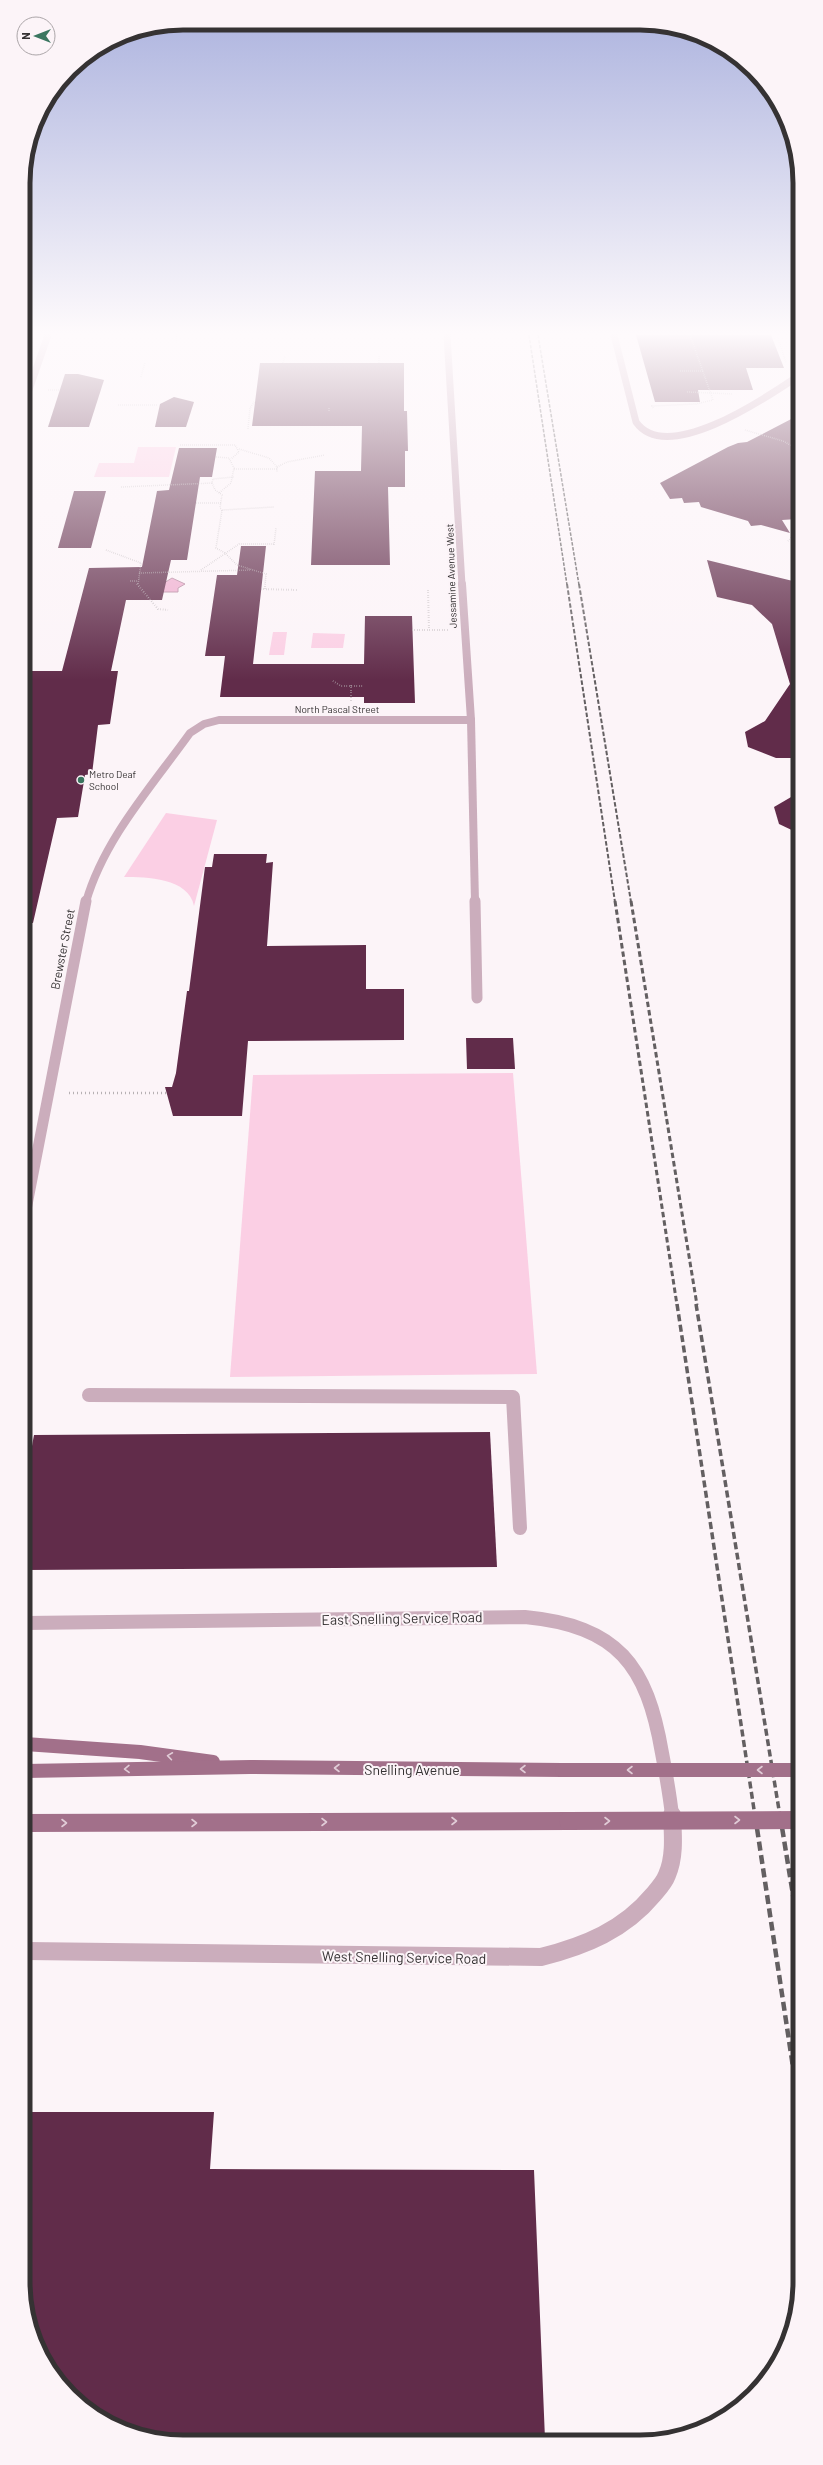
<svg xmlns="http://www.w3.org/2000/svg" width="823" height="2465" viewBox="0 0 823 2465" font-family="Barlow,sans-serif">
  <rect width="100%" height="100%" fill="#fcf4f8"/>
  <!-- green -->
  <g fill="#fbcfe4">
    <path d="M138 447H176L169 477H94L99 463H134Z"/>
    <path d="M273 632H287L284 655H269Z"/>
    <path d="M313 633 345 634 343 648H311Z"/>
    <path d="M166 813 217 820 194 906C189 878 146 877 124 877Z"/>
    <path d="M513 1073 537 1374 230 1377 253 1075Z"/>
  </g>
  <!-- water -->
  <path fill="#efaecf" stroke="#b789a0" d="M172 578 185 584 178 588V592H163L164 583Z"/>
  <!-- building -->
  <g fill="#612c4a">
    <path d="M636 335H771L784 368H746L753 390H698L700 402H655Z"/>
    <path d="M260 363H404V411H407L408 451H405V487H388L390 565H311L315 471H361L362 426H252Z"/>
    <path d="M65 374H78L104 380 89 427H48Z"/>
    <path d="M174 397 194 402 186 427H155L160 404Z"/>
    <path d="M797 416V519L782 520 790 533 761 525 751 526 748 521 701 507 699 502 684 503 682 498 670 499 660 483 728 447 738 443 747 442Z"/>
    <path d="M179 448H217L212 477H200L187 560H171L162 600H126L111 671H118L110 724 98 725 92 774 85 775 78 817 57 818 33 923 24 922V671H62L89 568 142 567 157 491 169 490Z"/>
    <path d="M74 491H106L91 548H58Z"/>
    <path d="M241 546H266L253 664H364L365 616H412L415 703H364V697H220L225 656H205L217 575H237Z"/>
    <path d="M707 560 797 582 798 758H776L748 747 745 732 765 721 790 684 772 624 752 605 717 597Z"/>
    <path d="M798 793V833L779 824 774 807Z"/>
    <path d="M214 854H267L266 863 273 862 267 946 366 945V989H404V1040L248 1041 242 1116H173L165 1087H172L176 1073 187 991H189L205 867H212Z"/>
    <path d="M466 1038H513L515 1069H467Z"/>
    <path d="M490 1432 497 1567 25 1570V1484L34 1435Z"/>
    <path d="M26 2112H214L210 2169 534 2170 545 2439H152L112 2425 70 2395 44 2362 26 2314Z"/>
  </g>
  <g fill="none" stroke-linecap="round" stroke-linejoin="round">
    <!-- path-far2 -->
    <g stroke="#b7b1b4" stroke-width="1.5" stroke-dasharray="0.5 1.5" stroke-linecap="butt">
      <path d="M777 335 786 363"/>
      <path d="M670 338H691"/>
      <path d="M176 341 177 335"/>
      <path d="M379 356V363"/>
      <path d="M283 363 285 356"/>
      <path d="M680 371H703"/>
      <path d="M141 377 145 362"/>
      <path d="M48 390H59"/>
      <path d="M687 392 733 394"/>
      <path d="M118 405H157"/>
      <path d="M329 408V411"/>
      <path d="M653 408 652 406 696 404 713 400 690 335"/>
      <path d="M248 429 250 408 255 401"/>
      <path d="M745 430 783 441 797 449"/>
      <path d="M180 445H235L239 452 231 459"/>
      <path d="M239 449 269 458 277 467V472"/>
      <path d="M216 457 229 458 234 468 231 483 219 493"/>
      <path d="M277 467 287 462 325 455"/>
      <path d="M234 469H277"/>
      <path d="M212 483 215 490 222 495 220 508 222 510 274 507"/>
      <path d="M121 487 212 483 213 479 234 477"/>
      <path d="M196 503H221"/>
      <path d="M222 510 216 548 225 553 237 565 266 574 265 585"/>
      <path d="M788 541 797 531"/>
      <path d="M274 545 276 528"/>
      <path d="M106 550 141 563 138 585"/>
      <path d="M201 570 239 544H274"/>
      <path d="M139 573 251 570"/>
      <path d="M130 581H137"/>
    </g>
    <!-- path-far1 -->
    <g stroke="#b7b1b4" stroke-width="2" stroke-dasharray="0.5 2" stroke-linecap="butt">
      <path d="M137 584 158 609 168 610"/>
      <path d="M261 589 297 590"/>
      <path d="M265 589V584"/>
      <path d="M428 590 429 630"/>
      <path d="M412 630H448"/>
      <path d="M333 681 341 686H364"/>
      <path d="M351 685V701"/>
    </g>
    <!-- path -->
    <path stroke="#b7b1b4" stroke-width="2.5" stroke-dasharray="1 3" stroke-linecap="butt" d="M69 1093H167"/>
    <!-- service-far2 -->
    <path stroke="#cbadbc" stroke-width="8" d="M471 720 475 902"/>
    <!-- service-far1 -->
    <path stroke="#cbadbc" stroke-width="11" d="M475 901 477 998"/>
    <!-- service -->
    <path stroke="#cbadbc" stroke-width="14" d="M89 1395 513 1397 520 1528"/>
    <!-- minor-far4 -->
    <g stroke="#cbadbc" stroke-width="7">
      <path d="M447 335 462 585"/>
      <path d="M614 335 636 422C667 466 767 397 797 377"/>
      <path d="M24 404 48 335"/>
    </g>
    <!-- minor-far3 -->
    <path stroke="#cbadbc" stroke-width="8" d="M86 902C104 839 152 786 190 733L204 724 219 720H471L462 584"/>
    <!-- minor-far2 -->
    <path stroke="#cbadbc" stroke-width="11" d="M25 1215 86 901"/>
    <!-- minor-far1 -->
    <path stroke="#cbadbc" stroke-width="14" d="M25 1623 525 1617C618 1626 647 1665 662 1753 666 1774 670 1795 672 1816"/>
    <!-- minor -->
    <path stroke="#cbadbc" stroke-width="18" d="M26 1951 541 1957C585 1946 624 1930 653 1895 658 1889 664 1883 667 1875 675 1857 673 1835 672 1815"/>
    <!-- primary-far1 -->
    <g stroke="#a2708a" stroke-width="14">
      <path d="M25 1744 140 1752 213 1762"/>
      <path d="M25 1771 250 1767 562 1770"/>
    </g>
    <!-- primary -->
    <path stroke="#a2708a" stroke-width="18" d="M25 1823 568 1821"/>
    <!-- rail-far4 -->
    <g stroke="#635f61" stroke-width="1.5" stroke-dasharray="3.5 1.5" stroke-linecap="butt">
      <path d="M529 335 567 585"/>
      <path d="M538 335 579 585"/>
    </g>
    <!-- rail-far3 -->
    <g stroke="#635f61" stroke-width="2" stroke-dasharray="4.5 2" stroke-linecap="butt">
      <path d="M567 584 615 902"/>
      <path d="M579 584 631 902"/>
    </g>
    <!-- rail-far2 -->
    <g stroke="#635f61" stroke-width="3" stroke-dasharray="5.5 3" stroke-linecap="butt">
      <path d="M615 901 677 1305"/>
      <path d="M631 901 697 1305"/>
    </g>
    <!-- rail-far1 -->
    <g stroke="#635f61" stroke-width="3.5" stroke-dasharray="7 3.5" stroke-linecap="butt">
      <path d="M677 1304 755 1816"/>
      <path d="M696 1304 780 1816"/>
    </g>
    <!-- rail -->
    <g stroke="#635f61" stroke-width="4.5" stroke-dasharray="9 4.5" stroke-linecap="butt">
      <path d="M755 1815 799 2107"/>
      <path d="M780 1815 799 1932"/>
    </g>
    <!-- primary-bridge-far1 -->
    <path stroke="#a2708a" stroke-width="14" d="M562 1770H799"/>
    <!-- primary-bridge -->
    <path stroke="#a2708a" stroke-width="18" d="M568 1821 799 1820"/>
  </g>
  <!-- one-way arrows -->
  <defs><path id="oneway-chevron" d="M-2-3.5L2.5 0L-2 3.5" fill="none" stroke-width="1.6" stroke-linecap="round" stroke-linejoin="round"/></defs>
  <g stroke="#e1ccd7">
    <use href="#oneway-chevron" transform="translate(170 1756) rotate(-172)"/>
    <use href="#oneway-chevron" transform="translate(337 1768) rotate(-180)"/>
    <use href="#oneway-chevron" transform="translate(127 1769) rotate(179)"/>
    <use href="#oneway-chevron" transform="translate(523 1769) rotate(-180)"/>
    <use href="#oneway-chevron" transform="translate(630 1770) rotate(-180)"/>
    <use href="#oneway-chevron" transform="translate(760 1770) rotate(180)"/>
    <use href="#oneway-chevron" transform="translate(737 1820)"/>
    <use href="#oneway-chevron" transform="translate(454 1821)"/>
    <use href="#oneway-chevron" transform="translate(607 1821)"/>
    <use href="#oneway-chevron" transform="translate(324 1822)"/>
    <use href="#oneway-chevron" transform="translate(64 1823)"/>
    <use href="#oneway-chevron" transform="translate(194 1823)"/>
  </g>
  <!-- sky -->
  <linearGradient id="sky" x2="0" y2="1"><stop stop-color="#abb2de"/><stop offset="0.49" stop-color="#fefafc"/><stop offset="1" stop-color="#fefafc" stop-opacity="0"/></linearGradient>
  <rect width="823" height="680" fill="url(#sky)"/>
  <!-- markers -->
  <circle fill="#3b7660" stroke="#fcf4f8" stroke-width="1.5" cx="81" cy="780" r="4"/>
  <g text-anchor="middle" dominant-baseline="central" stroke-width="4" stroke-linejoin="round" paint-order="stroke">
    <!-- far-street labels -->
    <g font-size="10" fill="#353233" stroke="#fcf4f8">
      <text transform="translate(451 576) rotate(-92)">Jessamine Avenue West</text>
      <text x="337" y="709">North Pascal Street</text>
    </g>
    <!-- far-poi labels -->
    <g font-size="10" fill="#353233" stroke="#fcf4f8" text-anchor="start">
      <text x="89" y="774">Metro Deaf<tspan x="89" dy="12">School</tspan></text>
    </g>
    <!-- street labels -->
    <g font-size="12" fill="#353233" stroke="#fcf4f8">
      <text transform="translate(62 949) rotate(-79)">Brewster Street</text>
    </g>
    <!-- near-street labels -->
    <g font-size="14" fill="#353233" stroke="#fcf4f8">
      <text transform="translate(402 1618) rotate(-1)">East Snelling Service Road</text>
      <text x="412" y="1769">Snelling Avenue</text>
      <text transform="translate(404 1957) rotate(1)">West Snelling Service Road</text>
    </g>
  </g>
  <!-- crop -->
  <path d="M0 0H823V2465H0ZM183 30H640A153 153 0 0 1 793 183V2282A153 153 0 0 1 640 2435H183A153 153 0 0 1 30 2282V183A153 153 0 0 1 183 30Z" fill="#fcf4f8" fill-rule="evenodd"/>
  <path fill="none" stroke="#353233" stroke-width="5" d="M183 30H640A153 153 0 0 1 793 183V2282A153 153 0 0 1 640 2435H183A153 153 0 0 1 30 2282V183A153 153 0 0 1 183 30Z"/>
  <!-- north arrow -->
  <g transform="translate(36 36) rotate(270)"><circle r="19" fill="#fcf4f8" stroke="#aca6a9"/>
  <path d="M0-3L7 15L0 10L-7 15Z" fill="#3b7660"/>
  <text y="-6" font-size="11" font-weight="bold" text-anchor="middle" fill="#353233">N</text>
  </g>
</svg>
